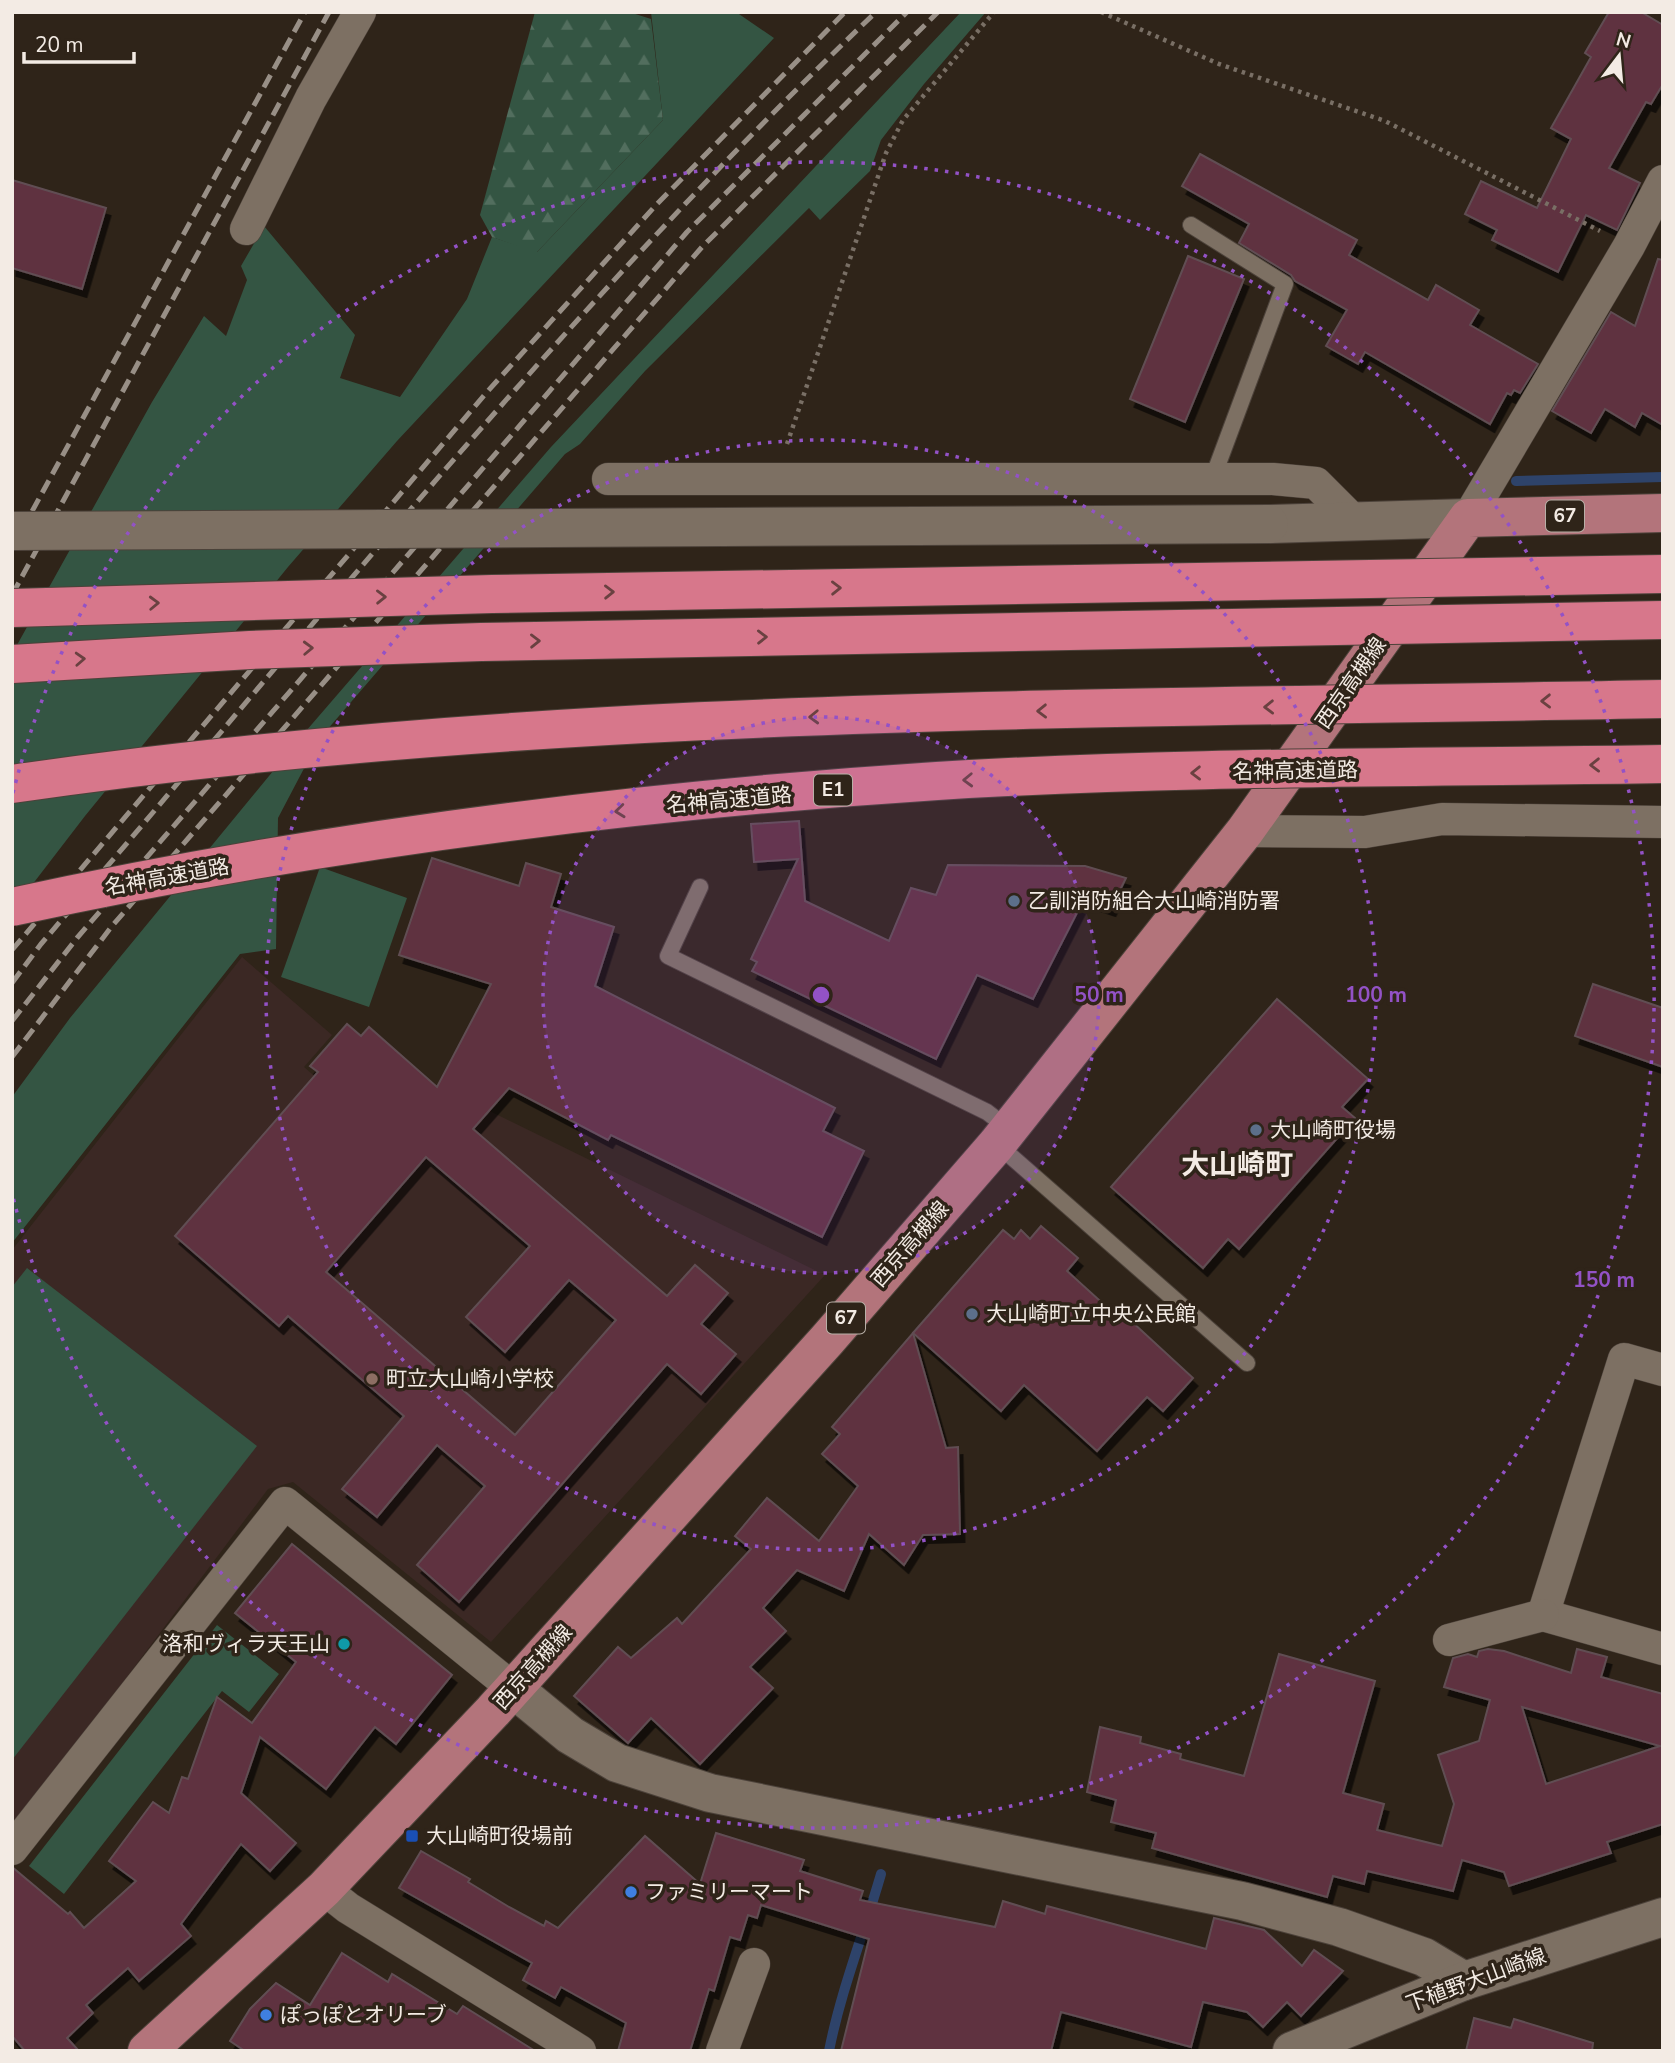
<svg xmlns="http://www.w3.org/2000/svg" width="1675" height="2063" viewBox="0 0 1675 2063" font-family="'Nunito Sans','Noto Sans JP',sans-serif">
  <defs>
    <pattern id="forest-firs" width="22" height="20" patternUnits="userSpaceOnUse" patternTransform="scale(1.75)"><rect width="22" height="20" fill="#345543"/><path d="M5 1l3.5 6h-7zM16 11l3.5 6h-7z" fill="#526e5e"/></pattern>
    <filter id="shadow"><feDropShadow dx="4.5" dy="8" stdDeviation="0" flood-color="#0009"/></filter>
  </defs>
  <rect width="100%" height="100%" fill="#2f2419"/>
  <!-- education -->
  <path fill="#3b2824" d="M242 957 332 1035 304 1067 401 1151 455 1094 825 1275 491 1642 293 1482 268 1489 12 1830V1250Z"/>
  <!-- green -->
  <g fill="#345543">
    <path d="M651 12H736L774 38 397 441 288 567 85 816 12 911V654L152 402 204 316 226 336 247 280 241 266 264 226 355 335 340 378 400 397 467 299 492 237 537 252 663 120Z"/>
    <path d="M961 12H986L924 84 881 140 870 171 820 220 809 208 645 371 580 444 565 454 320 738 278 818 276 949 240 954 12 1243V1097L70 1018 306 731 551 447Z"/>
    <path d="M320 867 407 898 369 1007 281 977Z"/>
    <path d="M27 1268 257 1446 12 1760V1287Z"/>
    <path d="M217 1625 279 1674 249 1712 222 1691 64 1894 29 1866Z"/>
  </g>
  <!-- forest -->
  <path fill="url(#forest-firs)" d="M535 12H629L651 19 663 120 536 253 492 237 480 215Z"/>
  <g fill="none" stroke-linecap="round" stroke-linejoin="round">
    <!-- stream -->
    <g stroke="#2e436a" stroke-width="10">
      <path d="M1516 481 1663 477"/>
      <path d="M829 2051C841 1990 864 1933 881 1874"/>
    </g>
  </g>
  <!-- building -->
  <g fill="#5f3040" stroke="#614e53" stroke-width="2" fill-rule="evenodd" filter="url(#shadow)">
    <path d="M1609 12H1641L1663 25V84L1651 104 1646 102 1609 168 1640 183 1617 230 1586 215 1558 272 1492 240 1497 230 1465 214 1481 181 1537 208 1571 139 1551 128 1591 57 1585 53Z"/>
    <path d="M1200 154 1357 240 1349 255 1428 300 1436 285 1479 310 1470 325 1538 364 1520 393 1514 390 1511 395 1507 393 1490 424 1365 352 1358 364 1326 346 1347 310 1295 281 1291 275 1239 243 1249 224 1182 186Z"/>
    <path d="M12 180 106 208 82 289 12 268Z"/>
    <path d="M1188 256 1244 279 1185 422 1130 399Z"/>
    <path d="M1658 259 1663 260V425L1642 413 1635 427 1605 409 1591 433 1552 411 1611 312 1635 326Z"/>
    <path d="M799 821 805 901 889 941 911 888 936 895 948 865 1085 866 1126 878 1111 908 1084 899 1033 999 977 975 936 1059 752 971 757 962 751 959 798 859 754 862 751 824Z"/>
    <path d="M432 858 519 886 526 863 561 874 551 907 614 927 595 986 835 1108 823 1131 864 1151 822 1237 611 1135 608 1140 509 1088 473 1129 667 1296 695 1265 728 1293 701 1324 736 1354 701 1394 667 1364 459 1602 417 1565 485 1486 437 1445 377 1517 342 1489 404 1416 288 1316 279 1326 175 1236 318 1072 310 1066 347 1024 361 1036 369 1027 437 1087 491 984 399 955ZM426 1157 530 1246 466 1317 505 1352 569 1280 616 1320 515 1435 326 1272Z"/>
    <path d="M1593 984 1663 1008V1067L1575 1036Z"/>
    <path d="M1277 999 1368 1079 1342 1107 1355 1118 1239 1249 1228 1239 1203 1268 1111 1187Z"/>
    <path d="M1041 1226 1078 1258 1067 1271 1110 1310 1113 1306 1130 1320 1193 1378 1163 1411 1147 1397 1097 1451 1024 1385 1001 1411 913 1333 1003 1230 1014 1239 1021 1230 1030 1239Z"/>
    <path d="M913 1333 946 1448 958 1447 960 1534 923 1535 904 1565 869 1534 844 1591 797 1570 763 1608 786 1631 750 1667 773 1688 700 1764 651 1718 628 1743 574 1696 618 1647 631 1658 677 1618 682 1624 751 1549 735 1536 767 1498 819 1541 858 1486 822 1454 840 1434 832 1427Z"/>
    <path d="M292 1544 452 1675 396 1744 375 1727 326 1789 260 1737 241 1793 296 1843 270 1871 241 1844 181 1924 191 1936 139 1981 128 1968 86 2005 93 2013 67 2038 79 2051H25L12 2036V1867L68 1914 70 1912 84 1928 136 1881 109 1861 153 1802 169 1813 182 1777 188 1779 217 1697 252 1723 296 1662 235 1613Z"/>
    <path d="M1488 1649 1504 1651 1571 1673 1577 1649 1607 1657 1601 1677 1663 1694V1824L1607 1842 1611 1853 1509 1886 1504 1872 1462 1860 1453 1891 1367 1871 1364 1884 1333 1876 1327 1897 1152 1848 1156 1833 1111 1822 1116 1800 1087 1792 1100 1727 1141 1737 1140 1743 1181 1754 1180 1759 1244 1776 1279 1654 1375 1681 1343 1793 1384 1804 1377 1830 1442 1846 1454 1804 1438 1755 1479 1741 1490 1700 1444 1687 1453 1658 1468 1654 1477 1657 1479 1651ZM1522 1707 1660 1746 1546 1784Z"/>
    <path d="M716 1833 804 1860 800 1871 863 1891 860 1900 995 1927 1003 1901 1045 1914 1047 1906 1206 1949 1214 1918 1264 1930 1302 1966 1314 1950 1343 1971 1301 2016 1287 2002 1263 2027 1247 2012 1203 2002 1191 2047 1061 2012 1051 2051H841L869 1939 761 1905 757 1918 748 1915 740 1940 730 1937 714 1991 709 1989 690 2051H618L626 2023 561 1987 555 1998 523 1980 532 1963 399 1888 421 1851 470 1879 468 1882 509 1907 544 1926 546 1921 558 1928 645 1836 700 1884Z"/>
    <path d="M342 1953 388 1982 392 1974 457 2014 463 2006 535 2051H245L230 2041 250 2009 276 1983 310 2005Z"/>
    <path d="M1474 2018 1511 2028 1514 2019 1593 2043 1592 2051H1466Z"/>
  </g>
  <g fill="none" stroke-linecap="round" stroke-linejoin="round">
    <defs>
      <g id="service">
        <path d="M1191 225 1285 284 1212 480"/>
        <path d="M700 887 668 956 987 1112 1009 1129"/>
        <path d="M997 1144 1247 1363"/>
      </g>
      <g id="minor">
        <path d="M246 229 311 98 360 12"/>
        <path d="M608 479H1273L1316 483 1355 522"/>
        <path d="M1468 518 1629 246 1663 181"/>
        <path d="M1245 831 1365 832 1442 819 1663 822"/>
        <path d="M1663 1370 1624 1359 1543 1615 1663 1649"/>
        <path d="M1449 1640 1543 1615"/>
        <path d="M12 1849 285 1503 514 1689"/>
        <path d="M324 1889 348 1908 580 2051"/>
        <path d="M722 2051 754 1964"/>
      </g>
      <g id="tertiary">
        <path d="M1269 524 1468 518"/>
        <path d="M514 1689 570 1735 617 1763 710 1793 1242 1901 1339 1927 1424 1957 1464 1981"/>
      </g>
      <path id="secondary" d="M1292 2051 1464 1981 1663 1917"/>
      <path id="primary" d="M147 2051 324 1889 493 1711 827 1340 997 1144 1245 831 1468 518 1663 513"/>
    </defs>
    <!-- service casing -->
    <use href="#service" stroke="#4c423a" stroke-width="18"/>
    <!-- minor casing -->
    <use href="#minor" stroke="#4c423a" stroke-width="33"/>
    <!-- tertiary casing -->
    <use href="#tertiary" stroke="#4c423a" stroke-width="40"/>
    <!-- secondary casing -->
    <use href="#secondary" stroke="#4c423a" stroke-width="40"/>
    <!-- primary casing -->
    <use href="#primary" stroke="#4c423a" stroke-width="40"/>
    <!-- path -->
    <g stroke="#796f65" stroke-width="4.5" stroke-dasharray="3.5 5" stroke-linecap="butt">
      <path d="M1101 12 1219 64 1385 121 1600 231"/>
      <path d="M787 444 886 153 903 120 994 12"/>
    </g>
    <!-- service -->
    <use href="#service" stroke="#7d7063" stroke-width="16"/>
    <!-- minor -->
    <use href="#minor" stroke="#7d7063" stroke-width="32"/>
    <!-- tertiary -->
    <use href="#tertiary" stroke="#7d7063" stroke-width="38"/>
    <!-- secondary -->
    <use href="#secondary" stroke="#7d7063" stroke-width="38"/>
    <!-- primary -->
    <use href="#primary" stroke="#b3747b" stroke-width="38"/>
    <!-- rail -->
    <g stroke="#988f86" stroke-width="5" stroke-dasharray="14 7" stroke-linecap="butt">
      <path d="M12 548 305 12"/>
      <path d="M12 595 329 12"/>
      <path d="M12 950 487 392 657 204 845 12"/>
      <path d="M12 983 41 944C312 628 574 300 876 12"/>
      <path d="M12 1021 77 938 687 232 907 12"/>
      <path d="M12 1057 112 926 702 247 938 12"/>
    </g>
    <defs>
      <path id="tertiary-bridge" d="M12 531 1269 524"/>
      <g id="motorway-bridge">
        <path d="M12 608 492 594 1663 574"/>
        <path d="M12 664 250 650 481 642 1663 620"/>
        <path d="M12 784C558 704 1112 710 1663 699"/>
        <path d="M12 907C316 841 627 801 937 781 1178 766 1421 768 1663 764"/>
      </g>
    </defs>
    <!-- tertiary-bridge casing -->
    <use href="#tertiary-bridge" stroke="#4c423a" stroke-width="40" stroke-linecap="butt"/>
    <!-- motorway-bridge casing -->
    <use href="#motorway-bridge" stroke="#4c423a" stroke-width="40" stroke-linecap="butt"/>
    <!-- tertiary-bridge -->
    <use href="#tertiary-bridge" stroke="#7d7063" stroke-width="38"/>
    <!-- motorway-bridge -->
    <use href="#motorway-bridge" stroke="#d7778b" stroke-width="38"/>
  </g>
  <!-- one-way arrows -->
  <defs><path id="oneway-chevron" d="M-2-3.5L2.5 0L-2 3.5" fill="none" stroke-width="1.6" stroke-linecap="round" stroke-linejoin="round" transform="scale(1.75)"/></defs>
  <g stroke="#6a4141">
    <use href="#oneway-chevron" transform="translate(836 588) rotate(-1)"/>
    <use href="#oneway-chevron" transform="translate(609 592) rotate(-1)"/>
    <use href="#oneway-chevron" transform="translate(381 597) rotate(-1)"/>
    <use href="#oneway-chevron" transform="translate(154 603) rotate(-2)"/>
    <use href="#oneway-chevron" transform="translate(762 637) rotate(-1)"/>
    <use href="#oneway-chevron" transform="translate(535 641) rotate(-1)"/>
    <use href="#oneway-chevron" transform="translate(308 648) rotate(-2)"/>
    <use href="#oneway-chevron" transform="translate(80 659) rotate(-3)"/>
    <use href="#oneway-chevron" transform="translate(1546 701) rotate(179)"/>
    <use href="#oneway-chevron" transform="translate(1269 707) rotate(179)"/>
    <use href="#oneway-chevron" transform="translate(1042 711) rotate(179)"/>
    <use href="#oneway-chevron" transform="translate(814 717) rotate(178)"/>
    <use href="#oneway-chevron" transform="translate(1595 765) rotate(179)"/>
    <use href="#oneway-chevron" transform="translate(1196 773) rotate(179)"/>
    <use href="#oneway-chevron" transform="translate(968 780) rotate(178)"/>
    <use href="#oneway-chevron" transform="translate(620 811) rotate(174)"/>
  </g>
  <!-- distance rings -->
  <circle cx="821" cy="995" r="278" fill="#9352c6" fill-opacity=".12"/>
  <g fill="none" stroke="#9352c6" stroke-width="3.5" stroke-dasharray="3.5 7">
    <circle cx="821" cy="995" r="278"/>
    <circle cx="821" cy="995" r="555"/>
    <path d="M13 793A833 833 0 1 1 13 1197"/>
  </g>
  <!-- markers -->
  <g fill="#5c6f8a" stroke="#2f2419" stroke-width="2.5">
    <circle cx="1014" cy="901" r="7"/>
    <circle cx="1256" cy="1130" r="7"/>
    <circle cx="972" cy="1314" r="7"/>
  </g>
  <circle fill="#8d6e63" stroke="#2f2419" stroke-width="2.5" cx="372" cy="1379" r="7"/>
  <circle fill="#0f9aa8" stroke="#2f2419" stroke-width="2.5" cx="344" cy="1644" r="7"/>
  <rect fill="#1a4fb4" stroke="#2f2419" stroke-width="2.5" x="405" y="1829" width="14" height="14" rx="3.5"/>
  <g fill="#3f7fe0" stroke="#2f2419" stroke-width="2.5">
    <circle cx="631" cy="1892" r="7"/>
    <circle cx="266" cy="2015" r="7"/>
  </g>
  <g text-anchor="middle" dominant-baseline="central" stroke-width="7" stroke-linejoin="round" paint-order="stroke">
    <!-- shield labels -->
    <g fill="#2f2419" stroke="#b8afa7" stroke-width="2">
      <rect x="1546" y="500.5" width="38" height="31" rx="5"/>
      <rect x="814" y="774.5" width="38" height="31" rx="5"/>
      <rect x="827" y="1302.5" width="38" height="31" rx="5"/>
    </g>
    <g font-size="19" font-weight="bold" fill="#f3ebe4">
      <text x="1565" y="516">67</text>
      <text x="833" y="790">E1</text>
      <text x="846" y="1318">67</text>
    </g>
    <!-- street labels -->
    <g font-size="21" fill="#f3ebe4" stroke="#2f2419">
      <text transform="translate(1351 683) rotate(-55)">西京高槻線</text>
      <text transform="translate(1295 771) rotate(-1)">名神高速道路</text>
      <text transform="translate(729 800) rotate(-5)">名神高速道路</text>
      <text transform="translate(167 877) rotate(-10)">名神高速道路</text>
      <text transform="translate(910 1244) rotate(-49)">西京高槻線</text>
      <text transform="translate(533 1667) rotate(-48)">西京高槻線</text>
      <text transform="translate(1476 1980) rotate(-20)">下植野大山崎線</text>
    </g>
    <!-- poi labels -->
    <g font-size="21" fill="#f3ebe4" stroke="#2f2419" text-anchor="start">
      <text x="1028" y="901">乙訓消防組合大山崎消防署</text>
      <text x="1270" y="1130">大山崎町役場</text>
      <text x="986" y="1314">大山崎町立中央公民館</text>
      <text x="386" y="1379">町立大山崎小学校</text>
      <text x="330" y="1644" text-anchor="end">洛和ヴィラ天王山</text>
      <text x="426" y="1836">大山崎町役場前</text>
      <text x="645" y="1892">ファミリーマート</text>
      <text x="280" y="2015">ぽっぽとオリーブ</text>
    </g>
    <!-- district labels -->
    <g font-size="28" font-weight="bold" fill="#f3ebe4" stroke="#2f2419">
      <text x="1237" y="1165">大山崎町</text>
    </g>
  </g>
  <circle cx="821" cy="995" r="10" fill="#9352c6" stroke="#2f2419" stroke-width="3.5"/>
  <g font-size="21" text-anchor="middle" font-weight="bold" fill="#9352c6" stroke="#2f2419" stroke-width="7" stroke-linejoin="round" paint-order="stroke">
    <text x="1099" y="1002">50 m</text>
    <text x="1376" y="1002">100 m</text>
    <text x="1604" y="1287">150 m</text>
  </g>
  <!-- border -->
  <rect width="1675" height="2063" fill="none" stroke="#f3ebe4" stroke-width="28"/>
  <!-- north arrow -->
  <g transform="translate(1619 56) rotate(16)" stroke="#2f2419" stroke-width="5" paint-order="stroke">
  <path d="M0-5L12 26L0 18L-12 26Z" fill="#f3ebe4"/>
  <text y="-10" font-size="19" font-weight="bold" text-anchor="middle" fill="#f3ebe4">N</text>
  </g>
  <!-- scale -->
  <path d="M24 52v10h110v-10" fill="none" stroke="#f3ebe4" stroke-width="3.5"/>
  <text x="35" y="52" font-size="21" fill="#f3ebe4" stroke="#2f2419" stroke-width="5" paint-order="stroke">20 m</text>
</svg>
